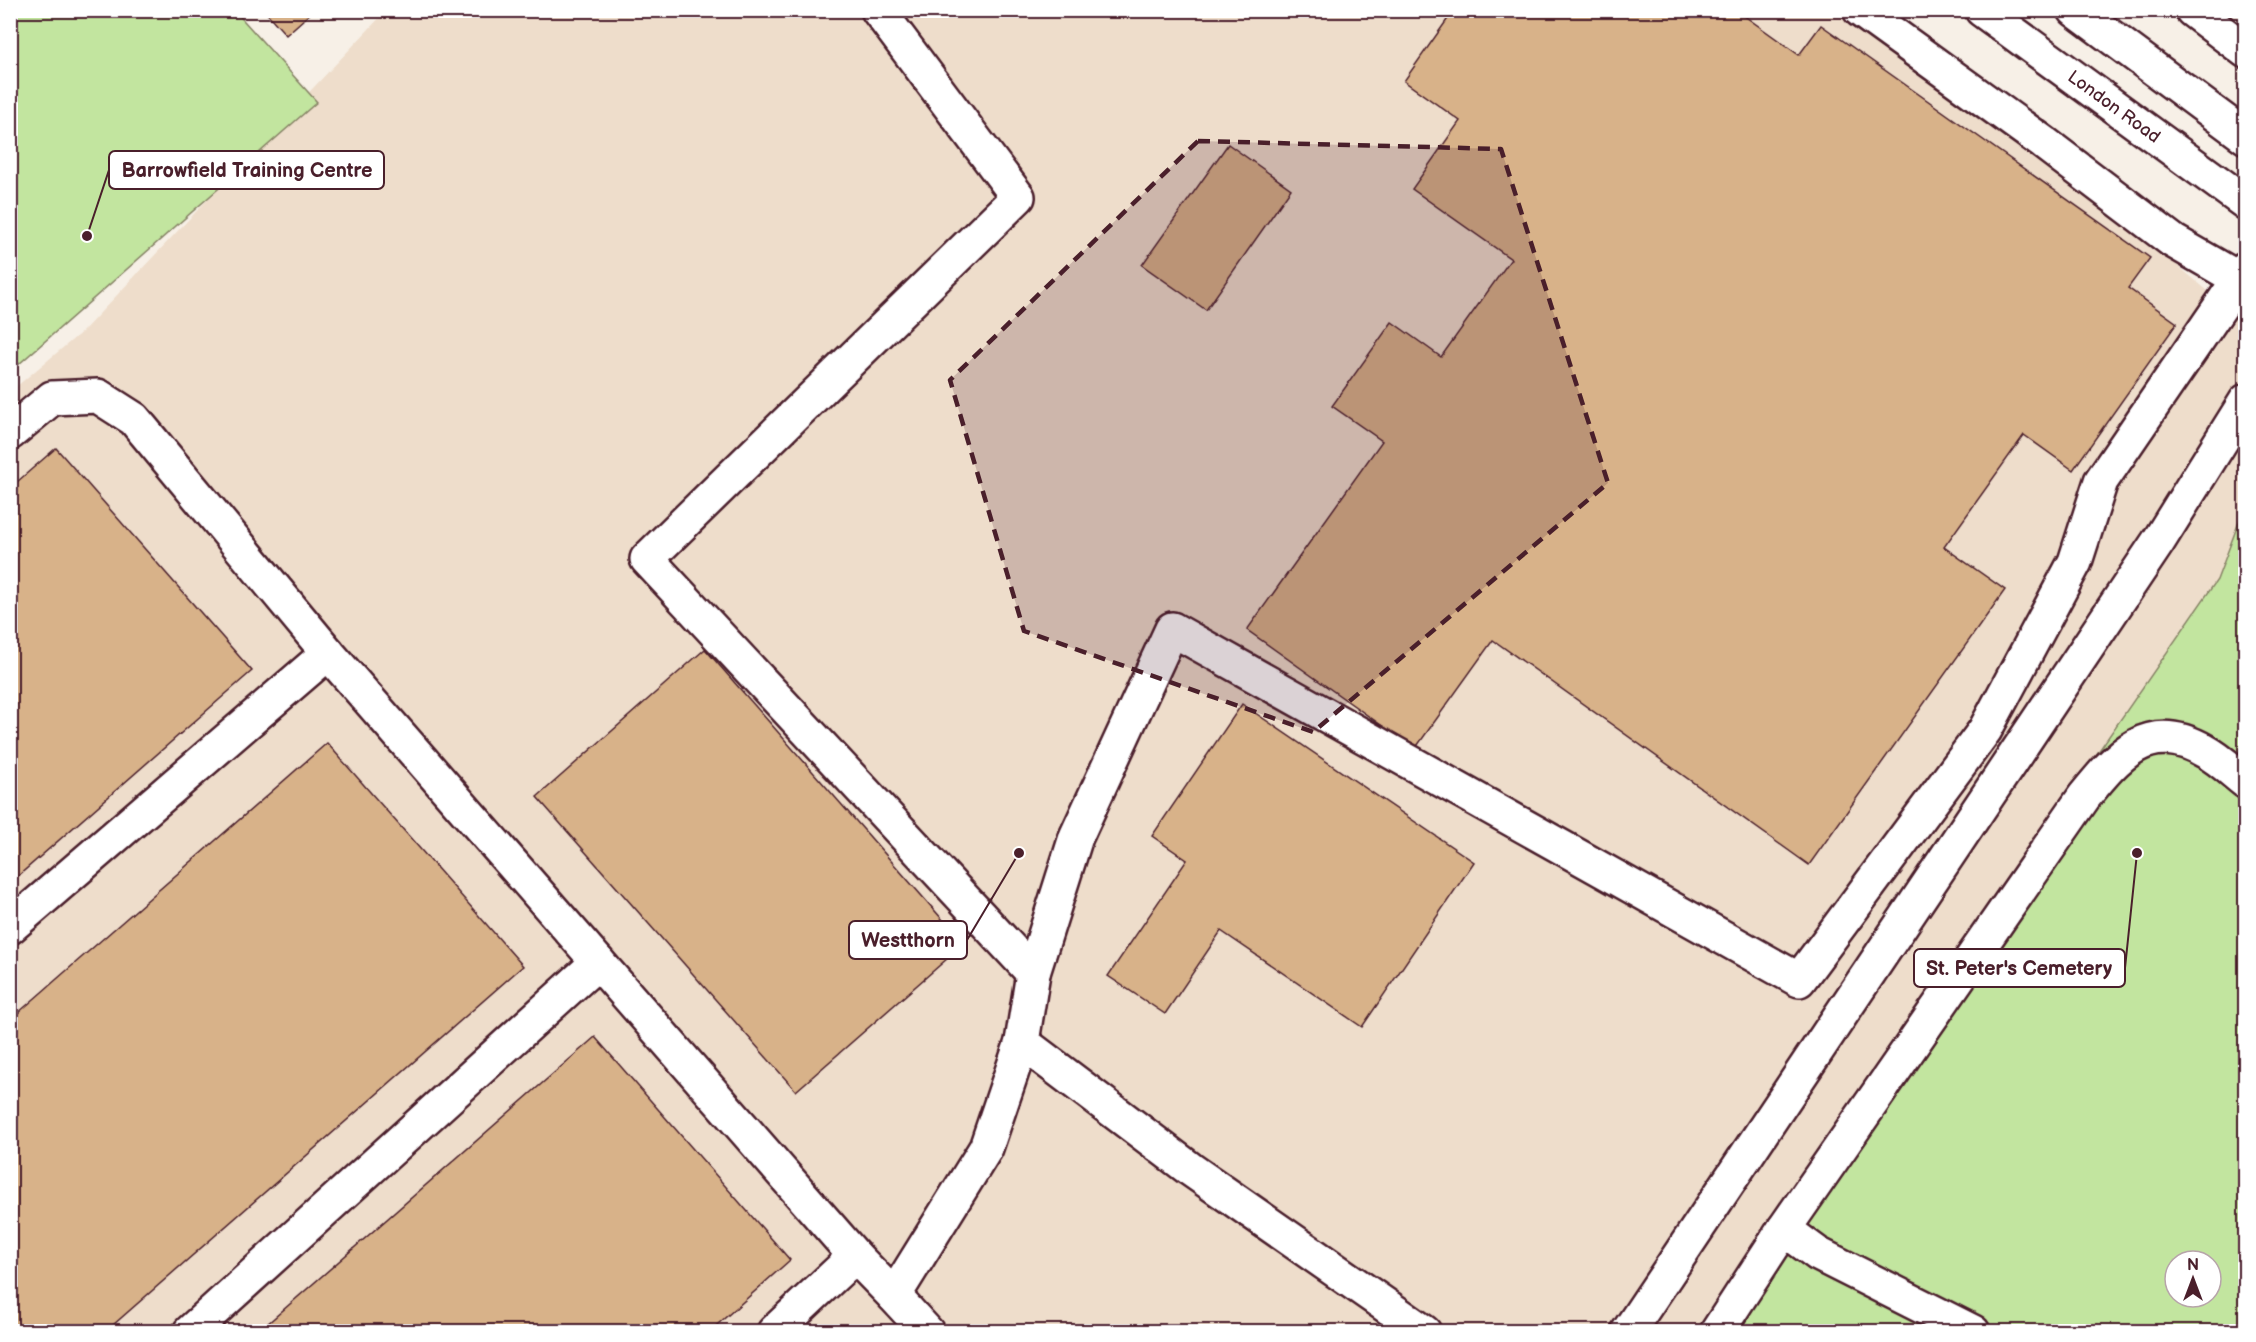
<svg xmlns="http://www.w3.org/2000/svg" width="2256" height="1342" viewBox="0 0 2256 1342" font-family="'Balsamiq Sans',sans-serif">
  <rect width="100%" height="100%" fill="#f7f0e7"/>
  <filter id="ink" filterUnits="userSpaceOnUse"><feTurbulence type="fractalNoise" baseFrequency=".0167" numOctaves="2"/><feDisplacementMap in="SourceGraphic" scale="12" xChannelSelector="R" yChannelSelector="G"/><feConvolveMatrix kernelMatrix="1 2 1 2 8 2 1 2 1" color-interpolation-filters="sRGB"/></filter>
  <g filter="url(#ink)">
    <!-- built -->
    <path fill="#eeddcb" d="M386 11H1874L2245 322V506L2217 580 1697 1331 11 1332V391L83 331Z"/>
    <!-- green -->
    <g fill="#c2e59f" stroke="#868265" stroke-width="1.5" fill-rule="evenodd">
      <path d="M11 10 235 11 317 102 11 371Z"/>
      <path d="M2245 506V1331L1697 1332 2217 580ZM2175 1261H2211V1297H2175Z"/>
    </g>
    <!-- building -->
    <g fill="#d8b289" stroke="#4a1f2b" stroke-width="1.5">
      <path d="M264 10H314L286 35Z"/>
      <path d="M1454 10H1736L1799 55 1821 25 2150 258 2128 288 2177 323 2073 470 2024 435 1944 547 2005 590 1809 865 1493 640 1415 749 1247 630 1382 441 1332 406 1392 322 1441 357 1511 259 1412 189 1460 121 1404 81Z"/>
      <path d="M1228 144 1291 189 1206 310 1142 265Z"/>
      <path d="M56 448 252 671 10 883V488Z"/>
      <path d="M705 649 964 944 796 1091 537 797Z"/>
      <path d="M1242 704 1474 862 1362 1027 1221 931 1165 1014 1108 976 1187 860 1152 836Z"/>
      <path d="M327 743 523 966 105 1332H10V1020Z"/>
      <path d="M595 1037 790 1260 709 1332H258Z"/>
    </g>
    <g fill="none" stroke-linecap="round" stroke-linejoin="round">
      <defs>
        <g id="minor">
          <path d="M878 10 1018 197 647 559 1033 973"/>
          <path d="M1860 10 2044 143 2173 241 2239 279"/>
          <path d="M2192 10 2246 51"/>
          <path d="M10 433 52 398 98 396 134 419 328 653"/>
          <path d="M10 927 328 653 855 1256 894 1296 986 1148 1022 1042 1033 973 1076 837 1172 629 1799 980 1985 730 2075 562 2101 481 2246 269"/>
          <path d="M1022 1042 1190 1169 1424 1332"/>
          <path d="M1784 1229 1818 1254 1973 1332"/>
          <path d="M894 1296 927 1332"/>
          <path d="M190 1332 598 962"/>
          <path d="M774 1332 855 1256"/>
          <path d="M1628 1332 2158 542 2246 401"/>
          <path d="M1717 1332 1784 1229 2084 797C2118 755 2148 718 2205 751 2220 759 2233 772 2246 782"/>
        </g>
        <g id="major">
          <path d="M1982 10 2246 203"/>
          <path d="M2075 10 2246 137"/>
        </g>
      </defs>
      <!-- minor casing -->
      <use href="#minor" stroke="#4a1f2b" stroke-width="38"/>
      <!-- major casing -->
      <use href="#major" stroke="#4a1f2b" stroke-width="38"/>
      <!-- minor -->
      <use href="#minor" stroke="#fff" stroke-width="33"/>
      <!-- major -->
      <use href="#major" stroke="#fff" stroke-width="33"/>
    </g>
  </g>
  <!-- marked area -->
  <path fill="#4a1f2b" fill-opacity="0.2" stroke="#4a1f2b" stroke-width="4.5" stroke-dasharray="12 8" stroke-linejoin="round" d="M1198 141 1501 149 1608 483 1313 732 1024 631 950 380Z"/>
  <g text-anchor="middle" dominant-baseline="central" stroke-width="6" stroke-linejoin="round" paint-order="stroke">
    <!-- street labels -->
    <g font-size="18" fill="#4a1f2b" stroke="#fff">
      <text transform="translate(2114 107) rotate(36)">London Road</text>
    </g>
  </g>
  <!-- callouts -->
  <path fill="none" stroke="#4a1f2b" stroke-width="2" d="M87 236L109 170M1019 853L967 940M2137 853L2125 968"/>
  <g fill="#4a1f2b" stroke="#fff" stroke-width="2">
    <circle cx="87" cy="236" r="6"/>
    <circle cx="1019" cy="853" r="6"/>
    <circle cx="2137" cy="853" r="6"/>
  </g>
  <g fill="#fff" stroke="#4a1f2b" stroke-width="2">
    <rect x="109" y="151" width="275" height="38" rx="6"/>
    <rect x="849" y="921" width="118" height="38" rx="6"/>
    <rect x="1914" y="949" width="211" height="38" rx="6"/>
  </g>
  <g font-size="20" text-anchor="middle" font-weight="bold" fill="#4a1f2b">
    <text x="247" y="177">Barrowfield Training Centre</text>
    <text x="908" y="947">Westthorn</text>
    <text x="2019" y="975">St. Peter's Cemetery</text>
  </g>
  <!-- margin -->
  <rect width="2256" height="1342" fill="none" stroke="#fff" stroke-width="36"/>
  <rect x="18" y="18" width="2220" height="1306" fill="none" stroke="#4a1f2b" stroke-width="2" filter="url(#ink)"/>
  <!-- north arrow -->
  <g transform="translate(2193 1279)"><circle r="28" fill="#ffffff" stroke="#b7a5aa" stroke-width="1.5"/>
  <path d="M0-4.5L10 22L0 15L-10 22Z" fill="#4a1f2b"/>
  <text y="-9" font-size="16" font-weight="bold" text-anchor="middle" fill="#4a1f2b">N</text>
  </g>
</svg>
